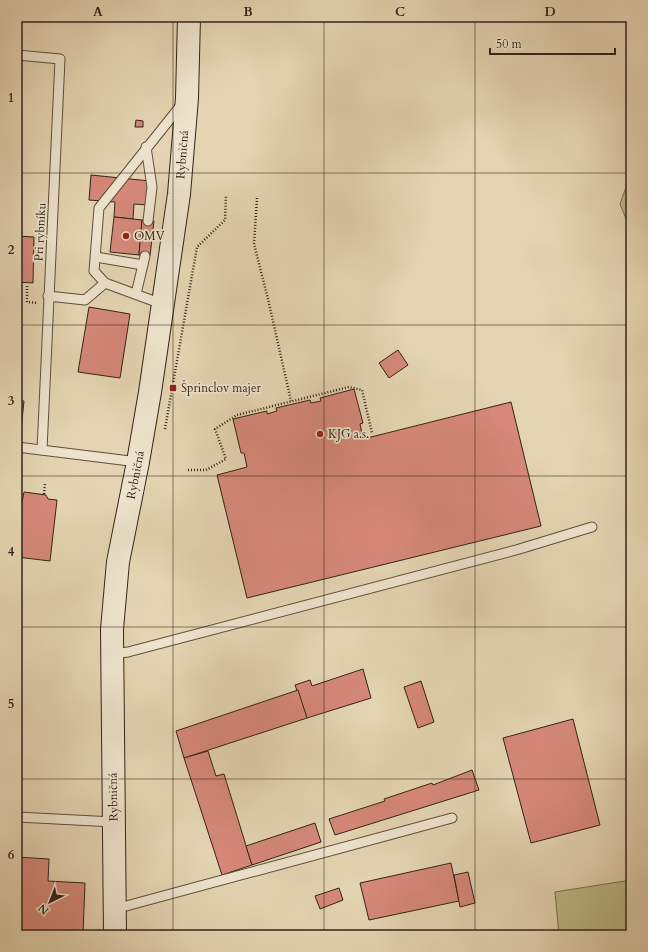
<svg xmlns="http://www.w3.org/2000/svg" width="648" height="952" viewBox="0 0 648 952" font-family="Cardo,serif">
  <rect width="100%" height="100%" fill="#e4d4b1"/>
  <filter id="stains"><feTurbulence type="fractalNoise" baseFrequency=".005" numOctaves="4"/><feColorMatrix values="0 0 0 0 .2 0 0 0 0 .09 0 0 0 0 .02 0 0 0 .5 -.17"/></filter>
  <radialGradient id="worn" r=".72"><stop offset=".6" stop-color="#630" stop-opacity="0"/><stop offset="1" stop-color="#630" stop-opacity=".3"/></radialGradient>
  <!-- green -->
  <g fill="#bcba86" stroke="#776e50">
    <path d="M631 173V231L620 204Z"/>
    <path d="M631 880V935H559L555 892Z"/>
  </g>
  <!-- building -->
  <g fill="#d68879" stroke="#322319">
    <path d="M136 120 143 121V127H135Z"/>
    <path d="M91 175 150 181 148 205 134 204 133 219 114 217 115 202 89 200Z"/>
    <path d="M114 217 142 220 139 255 110 252Z"/>
    <path d="M142 220 154 221 150 256 139 255Z"/>
    <path d="M17 236 34 237 33 283 17 282Z"/>
    <path d="M89 307 130 314 120 378 78 372Z"/>
    <path d="M398 350 408 365 389 378 379 363Z"/>
    <path d="M354 389 363 423 360 424 363 439 511 402 541 526 247 598 217 475 247 467 244 453H241L233 419 267 411V414L277 411 276 408 310 400 311 403 321 401 320 398Z"/>
    <path d="M17 400 24 401 21 430H17Z"/>
    <path d="M24 492 46 495 48 499 57 500 50 561 17 557V502H22Z"/>
    <path d="M363 669 371 698 307 718 295 685 310 680 312 686Z"/>
    <path d="M421 681 434 722 418 728 404 687Z"/>
    <path d="M298 690 307 718 184 758 176 731Z"/>
    <path d="M573 719 600 825 531 843 503 738Z"/>
    <path d="M208 751 216 776 224 774 252 865 222 875 184 758Z"/>
    <path d="M472 770 479 790 335 835 329 819 385 801 384 799 432 783 433 785Z"/>
    <path d="M315 823 321 842 252 865 246 846Z"/>
    <path d="M17 857 49 859 48 881 85 883 83 935H17Z"/>
    <path d="M451 863 459 901 369 920 360 883Z"/>
    <path d="M468 872 475 903 460 907 454 875Z"/>
    <path d="M339 888 343 900 320 909 315 896Z"/>
  </g>
  <g fill="none" stroke-linecap="round" stroke-linejoin="round">
    <defs>
      <g id="lane">
        <path d="M17 55 60 59 42 450"/>
        <path d="M146 147 152 187 148 221"/>
        <path d="M96 257 143 265"/>
        <path d="M136 294 145 256"/>
        <path d="M48 296 85 300 105 283"/>
        <path d="M162 304 105 283 94 271 99 208 182 104"/>
        <path d="M17 447 138 462"/>
        <path d="M112 654 128 652 516 550 592 527"/>
        <path d="M17 817 114 822"/>
        <path d="M115 909 452 818"/>
      </g>
      <g id="secondary">
        <path id="s1" d="M115 935 112 629 118 562 138 462 150 392 179 194 187 98 189 17"/>
      </g>
    </defs>
    <!-- lane casing -->
    <use href="#lane" stroke="#5e4f3f" stroke-width="11"/>
    <!-- secondary casing -->
    <use href="#secondary" stroke="#322319" stroke-width="24"/>
    <!-- path -->
    <g stroke="#322319" stroke-width="2.5" stroke-dasharray="1 2" stroke-linecap="butt">
      <path d="M257 198 254 244 268 299 291 401"/>
      <path d="M27 286V302L38 303"/>
      <path d="M165 429 197 247 225 220 226 196"/>
      <path d="M188 470H206L226 459 215 429 237 415 349 387 362 390 372 433"/>
      <path d="M44 494 45 483"/>
    </g>
    <!-- lane -->
    <use href="#lane" stroke="#ede3cc" stroke-width="9"/>
    <!-- secondary -->
    <use href="#secondary" stroke="#ede3cc" stroke-width="22"/>
  </g>
  <!-- grid -->
  <path fill="none" stroke="#322319" stroke-width="1" stroke-opacity="0.55" d="M173 17V935M324 17V935M475 17V935M17 173H631M17 325H631M17 476H631M17 627H631M17 779H631"/>
  <!-- markers -->
  <g fill="#8f2418" stroke="#ede3cc" stroke-width="1.5">
    <circle cx="126" cy="236" r="4"/>
    <rect x="169" y="384" width="8" height="8" rx="2"/>
    <circle cx="320" cy="434" r="4"/>
  </g>
  <g text-anchor="middle" dominant-baseline="central" stroke-width="3.5" stroke-linejoin="round" paint-order="stroke">
    <!-- street labels -->
    <g font-size="12" fill="#322319" stroke="#ede3cc">
      <text stroke="none"><textPath href="#s1" startOffset="786">Rybničná</textPath></text>
      <text transform="translate(40 232) rotate(-87)">Pri rybníku</text>
      <text stroke="none"><textPath href="#s1" startOffset="462">Rybničná</textPath></text>
      <text transform="translate(113 797) rotate(-91)">Rybničná</text>
    </g>
    <!-- poi labels -->
    <g font-size="12" fill="#322319" stroke="#ede3cc" text-anchor="start">
      <text x="134" y="236">OMV</text>
      <text x="181" y="388">Šprinclov majer</text>
      <text x="328" y="434">KJG a.s.</text>
    </g>
  </g>
  <!-- margin -->
  <rect width="648" height="952" fill="none" stroke="#e4d4b1" stroke-width="44"/>
  <!-- north arrow -->
  <g transform="translate(50 902) rotate(222)" stroke="#ede3cc" stroke-width="3" paint-order="stroke">
  <path d="M0-3L7 15L0 10L-7 15Z" fill="#322319"/>
  <text y="-6" font-size="11" font-weight="bold" text-anchor="middle" fill="#322319">N</text>
  </g>
  <!-- scale -->
  <path d="M490 48v6h125v-6" fill="none" stroke="#322319" stroke-width="2"/>
  <text x="496" y="48" font-size="12" fill="#322319" stroke="#ede3cc" stroke-width="3" paint-order="stroke">50 m</text>
  <rect x="22" y="22" width="604" height="908" fill="none" stroke="#322319" stroke-width="1.5"/>
  <g font-size="13" text-anchor="middle" font-weight="bold" fill="#322319">
    <text x="98" y="16">A</text>
    <text x="248" y="16">B</text>
    <text x="400" y="16">C</text>
    <text x="550" y="16">D</text>
    <text x="11" y="102">1</text>
    <text x="11" y="254">2</text>
    <text x="11" y="405">3</text>
    <text x="11" y="556">4</text>
    <text x="11" y="708">5</text>
    <text x="11" y="859">6</text>
  </g>
  <rect width="100%" height="100%" filter="url(#stains)"/>
  <rect width="100%" height="100%" fill="url(#worn)"/>
</svg>
